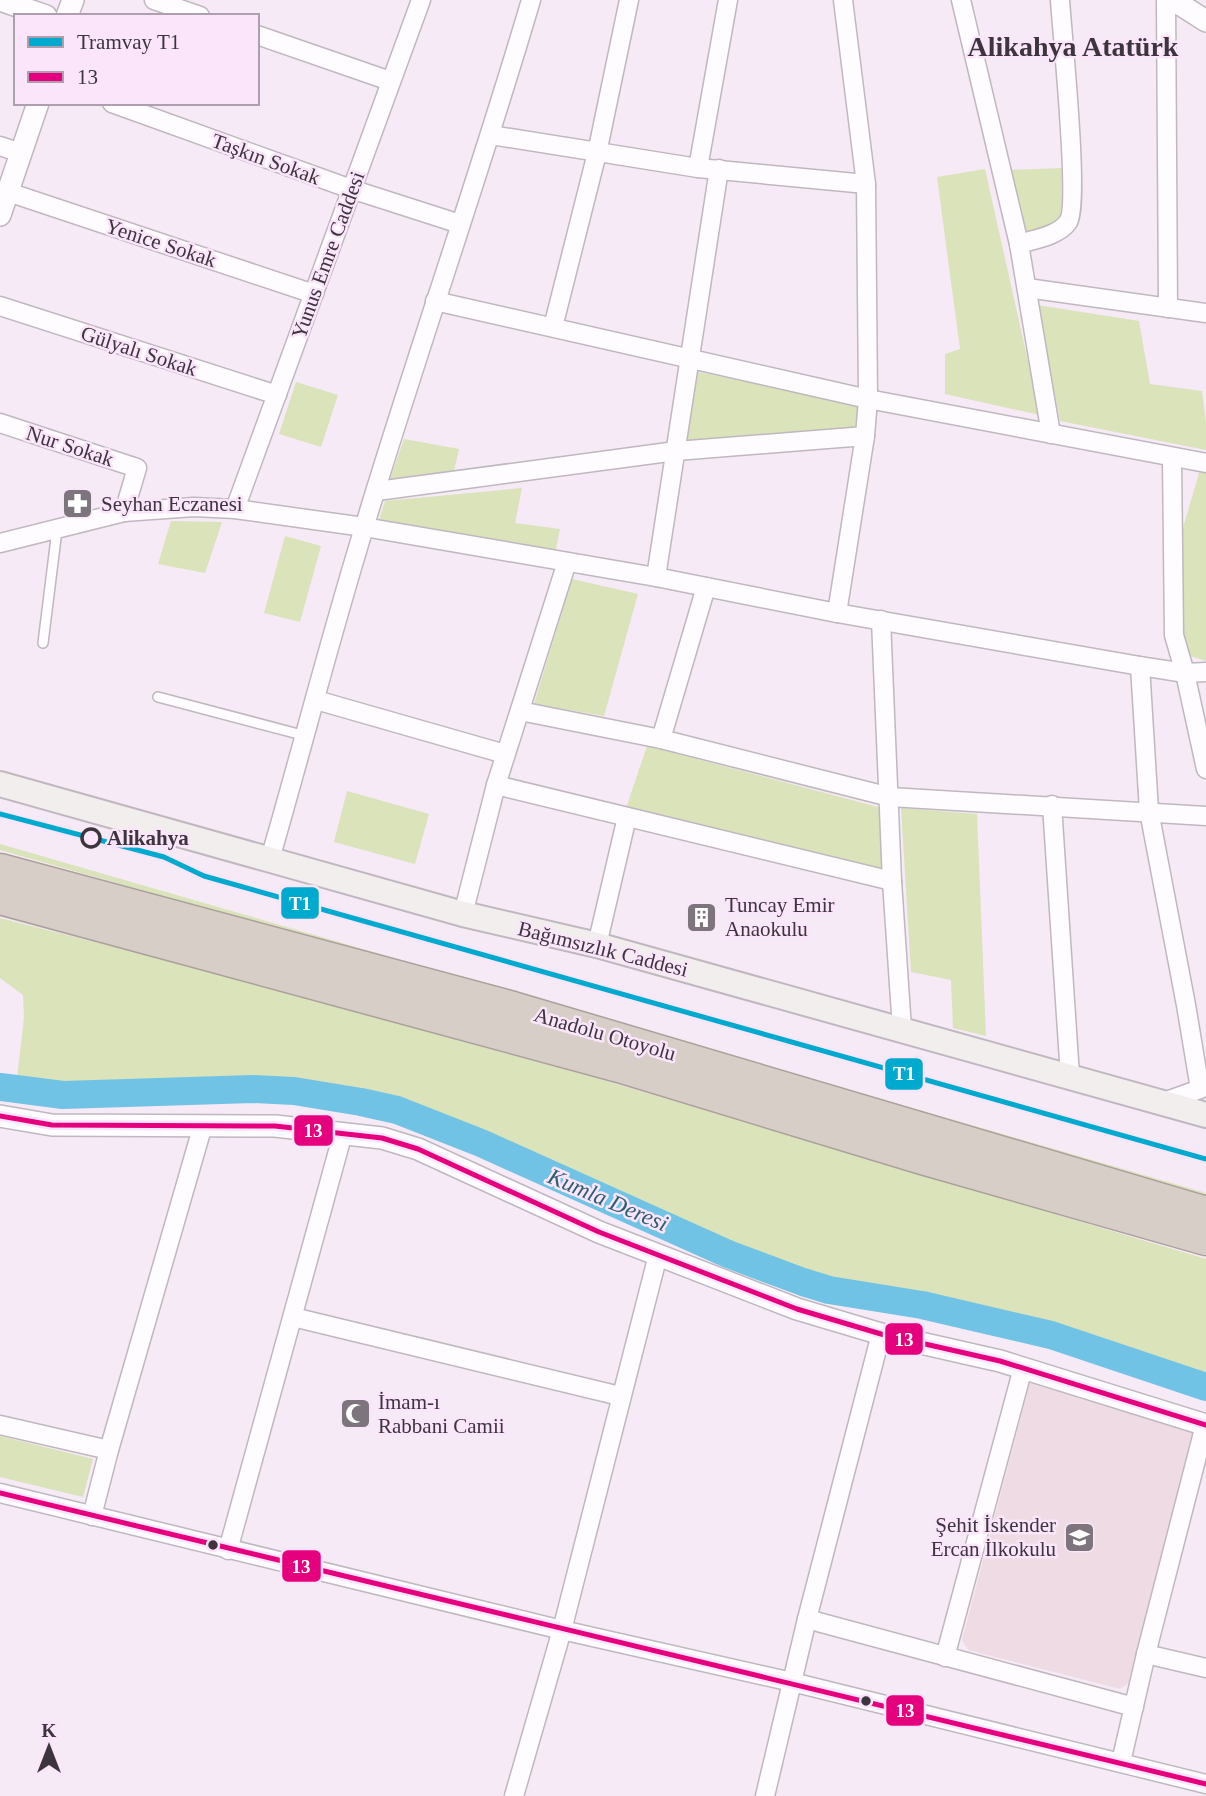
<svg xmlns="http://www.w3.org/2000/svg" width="1206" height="1796" viewBox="0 0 1206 1796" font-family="Georgia,serif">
  <rect width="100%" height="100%" fill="#f5eaf5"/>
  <!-- education -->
  <path fill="#eedbe4" d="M1030 1383 1196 1434 1130 1682 1120 1689 968 1650 962 1640Z"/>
  <!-- green -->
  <g fill="#dae3ba">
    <path d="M1063 168 1065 209 1059 223 1034 235 1023 229 1007 170Z"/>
    <path d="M985 169 1040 415 945 394V354L960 349 937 177Z"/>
    <path d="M1037 305 1139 321 1150 384 1202 391 1206 423V450L1060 421Z"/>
    <path d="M698 372 861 404 857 430 686 444Z"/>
    <path d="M296 382 338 395 321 447 279 434Z"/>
    <path d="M404 439 459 449 453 475 389 482Z"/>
    <path d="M1200 470 1206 471V661L1187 655 1182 622 1180 538Z"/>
    <path d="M522 488 515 523 560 529 555 553 379 520 385 501Z"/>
    <path d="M171 521 222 522 205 573 158 564Z"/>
    <path d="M285 536 321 546 300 622 264 613Z"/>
    <path d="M572 579 638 594 604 716 534 704Z"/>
    <path d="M647 746 882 808 884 873 626 808Z"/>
    <path d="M347 791 429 814 415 864 334 842Z"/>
    <path d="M901 808 977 814 986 1036 953 1028 951 980 911 972Z"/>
    <path d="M0 844 1206 1193V1196L502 992 0 850Z"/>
    <path d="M0 918 178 963 603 1080 1206 1259V1374C1110 1344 1014 1318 916 1296 875 1286 835 1282 795 1272L412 1106 362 1091 273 1080 54 1085 17 1078 24 1018 23 995 0 978Z"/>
    <path d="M0 1436 93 1459 83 1497 0 1477Z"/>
  </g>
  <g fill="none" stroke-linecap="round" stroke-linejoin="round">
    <!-- river -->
    <path stroke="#71c3e6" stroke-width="28" d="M0 1087 63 1095 253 1089 294 1091 361 1102 397 1110 481 1143 728 1254 803 1282 829 1290 922 1305 1051 1335 1206 1387"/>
    <defs>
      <g id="service">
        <path d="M43 643 57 530"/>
        <path d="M158 697 306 736"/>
      </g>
      <g id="minor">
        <path d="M154 0 200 16"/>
        <path d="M961 0 1019 244 1051 434"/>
        <path d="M1166 0 1168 308"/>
        <path d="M257 35 390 81"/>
        <path d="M112 103 351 189 460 224"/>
        <path d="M491 135 698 168 866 184"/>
        <path d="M0 146 21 153"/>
        <path d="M698 168 728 0"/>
        <path d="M8 192 314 294"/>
        <path d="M1019 244C1035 239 1058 236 1068 222 1080 205 1062 32 1060 0"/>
        <path d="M1027 288 1206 313"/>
        <path d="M435 301 868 399 1206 463"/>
        <path d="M0 306 277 395"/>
        <path d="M553 327 597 153 629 0"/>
        <path d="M0 423 137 468 124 512"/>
        <path d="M1172 458 1174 635 1185 673 1206 769"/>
        <path d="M377 491 676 451 865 436"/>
        <path d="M235 509 421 0"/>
        <path d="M0 543 124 512 194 507 235 509 364 527 656 577 837 613 1140 666 1185 673 1206 672"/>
        <path d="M656 577 719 169"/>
        <path d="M837 613 865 436 868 399 866 184 843 0"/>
        <path d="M881 620 892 881 902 1029"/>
        <path d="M1140 666 1149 811 1186 1005 1200 1089 1164 1102"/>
        <path d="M316 700 505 754"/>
        <path d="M520 711 661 739 890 797 1206 816"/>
        <path d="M661 739 706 587"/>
        <path d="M496 785 892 881"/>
        <path d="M1052 805 1070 1076"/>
        <path d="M270 859C302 749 330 638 364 528 417 352 479 177 531 0"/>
        <path d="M463 914 496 785 567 562"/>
        <path d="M597 945 627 817"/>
        <path d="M293 1317 620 1396"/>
        <path d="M0 1425 109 1450"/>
        <path d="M1205 1425 1146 1654 1206 1668"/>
        <path d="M0 1493 562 1630 792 1682 1206 1784"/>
        <path d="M92 1516 109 1450 203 1125"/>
        <path d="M228 1550 343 1133"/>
        <path d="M807 1619 1134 1707"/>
        <path d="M945 1657 1023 1368"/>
        <path d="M1121 1762 1146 1654"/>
        <path d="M514 1796 562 1630 658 1255"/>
        <path d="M765 1796 807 1619 881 1334"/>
      </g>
      <g id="tertiary">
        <path d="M0 0 46 16"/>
        <path d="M1173 0 1206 21"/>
        <path d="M67 16 73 0"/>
        <path d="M0 215 38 103"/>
        <path d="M0 1116 52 1125 275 1126 382 1138 418 1149 599 1232 797 1309 881 1334 1000 1361 1206 1425"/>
      </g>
      <path id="secondary" d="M0 784 463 914 597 945 1206 1115"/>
      <g id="motorway">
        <path d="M0 870 513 1008 1206 1213"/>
        <path d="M0 898 619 1066 922 1158 1206 1239"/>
      </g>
    </defs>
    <!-- service casing -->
    <use href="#service" stroke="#c0b7c0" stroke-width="12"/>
    <!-- minor casing -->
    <use href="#minor" stroke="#c0b7c0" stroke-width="21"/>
    <!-- tertiary casing -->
    <use href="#tertiary" stroke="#c0b7c0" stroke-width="24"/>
    <!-- secondary casing -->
    <use href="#secondary" stroke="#c0b7c0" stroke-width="28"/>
    <!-- motorway casing -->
    <use href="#motorway" stroke="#aba09c" stroke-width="35"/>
    <!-- service -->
    <use href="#service" stroke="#fefcfe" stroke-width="9"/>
    <!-- minor -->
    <use href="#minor" stroke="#fefcfe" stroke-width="18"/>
    <!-- tertiary -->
    <use href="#tertiary" stroke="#fefcfe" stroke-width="21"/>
    <!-- secondary -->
    <use href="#secondary" stroke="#f2eeed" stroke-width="24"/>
    <!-- motorway -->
    <use href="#motorway" stroke="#d6cec7" stroke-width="32"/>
    <defs>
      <g id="bus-1">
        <path d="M0 1116 52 1125 275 1126 382 1138 418 1149 599 1232 797 1309 881 1334 1000 1361 1206 1425"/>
        <path d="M0 1493C402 1591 804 1685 1206 1784"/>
      </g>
    </defs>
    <!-- bus-1 casing -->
    <use href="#bus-1" stroke="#fae5fa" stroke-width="10"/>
    <!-- bus-1 -->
    <use href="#bus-1" stroke="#e5007d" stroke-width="5"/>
    <defs>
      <path id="tram-1" d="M0 814 164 857 204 876 1206 1159"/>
    </defs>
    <!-- tram-1 casing -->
    <use href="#tram-1" stroke="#fae5fa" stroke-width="10"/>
    <!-- tram-1 -->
    <use href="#tram-1" stroke="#00a9ce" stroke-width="5"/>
  </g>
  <!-- icons -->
  <defs>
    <symbol id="pharmacy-square" viewBox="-11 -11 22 22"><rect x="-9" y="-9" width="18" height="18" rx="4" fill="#7d747d" stroke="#fae5fa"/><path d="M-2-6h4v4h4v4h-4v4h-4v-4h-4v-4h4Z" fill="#fff"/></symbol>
    <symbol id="building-square" viewBox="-11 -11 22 22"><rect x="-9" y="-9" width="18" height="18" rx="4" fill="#7d747d" stroke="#fae5fa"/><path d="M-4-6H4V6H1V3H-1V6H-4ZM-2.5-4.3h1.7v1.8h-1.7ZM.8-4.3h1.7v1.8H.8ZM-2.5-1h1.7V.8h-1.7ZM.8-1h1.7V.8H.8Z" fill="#fff"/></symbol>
    <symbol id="mosque-square" viewBox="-11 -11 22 22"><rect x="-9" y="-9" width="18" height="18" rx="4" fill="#7d747d" stroke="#fae5fa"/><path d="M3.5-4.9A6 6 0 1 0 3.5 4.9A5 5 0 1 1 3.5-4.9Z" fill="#fff"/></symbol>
    <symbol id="school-square" viewBox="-11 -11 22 22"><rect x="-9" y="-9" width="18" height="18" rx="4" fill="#7d747d" stroke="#fae5fa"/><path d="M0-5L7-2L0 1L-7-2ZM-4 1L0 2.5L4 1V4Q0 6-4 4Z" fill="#fff"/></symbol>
  </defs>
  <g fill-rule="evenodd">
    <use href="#pharmacy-square" x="60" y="486" width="35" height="35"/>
    <use href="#building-square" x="684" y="900" width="35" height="35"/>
    <use href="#mosque-square" x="338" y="1396" width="35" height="35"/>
    <use href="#school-square" x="1062" y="1520" width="35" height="35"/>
  </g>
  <!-- markers -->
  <circle fill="#fae5fa" stroke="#3d353d" stroke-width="3.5" cx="91" cy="838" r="9"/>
  <g fill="#3d353d" stroke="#fae5fa" stroke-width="2.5">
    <circle cx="213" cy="1545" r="6"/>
    <circle cx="866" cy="1701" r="6"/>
  </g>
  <g text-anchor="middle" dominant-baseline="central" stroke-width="5" stroke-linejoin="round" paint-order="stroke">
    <!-- street labels -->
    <g font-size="21" fill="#3d353d" stroke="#fae5fa">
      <text transform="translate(266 159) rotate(20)">Taşkın Sokak</text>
      <text transform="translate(161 243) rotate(18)">Yenice Sokak</text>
      <text transform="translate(328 255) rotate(-70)">Yunus Emre Caddesi</text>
      <text transform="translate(139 351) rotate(18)">Gülyalı Sokak</text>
      <text transform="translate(70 446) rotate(18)">Nur Sokak</text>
      <text transform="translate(603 949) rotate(14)">Bağımsızlık Caddesi</text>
      <text transform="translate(605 1034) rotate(16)">Anadolu Otoyolu</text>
    </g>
    <!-- poi labels -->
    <g font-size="21" fill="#3d353d" stroke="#fae5fa" text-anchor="start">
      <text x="101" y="504">Seyhan Eczanesi</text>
      <text x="725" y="905">Tuncay Emir<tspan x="725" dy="24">Anaokulu</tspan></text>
      <text x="378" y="1402">İmam-ı<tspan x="378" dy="24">Rabbani Camii</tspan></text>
      <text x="1056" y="1525" text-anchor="end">Şehit İskender<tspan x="1056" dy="24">Ercan İlkokulu</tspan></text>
    </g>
    <!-- stop labels -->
    <g font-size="21" font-weight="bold" fill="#3d353d" stroke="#fae5fa" text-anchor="start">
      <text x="107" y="838">Alikahya</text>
    </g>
    <!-- water labels -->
    <g font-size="23" font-style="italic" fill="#2e5e72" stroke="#fae5fa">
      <text transform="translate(608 1200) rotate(23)">Kumla Deresi</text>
    </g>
    <!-- district labels -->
    <g font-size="28" font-weight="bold" fill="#3d353d" stroke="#fae5fa">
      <text x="1073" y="46">Alikahya Atatürk</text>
    </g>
  </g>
  <g stroke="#fae5fa" stroke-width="2.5">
    <rect x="280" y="886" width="40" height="34" rx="7" fill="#00a9ce"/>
    <rect x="884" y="1057" width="40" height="34" rx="7" fill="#00a9ce"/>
    <rect x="293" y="1114" width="41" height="33" rx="7" fill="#e5007d"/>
    <rect x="884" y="1322" width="40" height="34" rx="7" fill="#e5007d"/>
    <rect x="281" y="1549" width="41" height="34" rx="7" fill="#e5007d"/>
    <rect x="885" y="1694" width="40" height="33" rx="7" fill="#e5007d"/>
  </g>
  <g font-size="19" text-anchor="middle" font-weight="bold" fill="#fff">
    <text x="300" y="910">T1</text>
    <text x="904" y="1080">T1</text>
    <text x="313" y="1137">13</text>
    <text x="904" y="1346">13</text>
    <text x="301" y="1573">13</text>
    <text x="905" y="1717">13</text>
  </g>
  <!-- legend -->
  <rect x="14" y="14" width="245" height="91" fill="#fae5fa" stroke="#ae9fae" stroke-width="2"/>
  <rect x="28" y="37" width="35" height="10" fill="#00a9ce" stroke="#ae9fae" stroke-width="2"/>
  <text x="77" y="49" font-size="21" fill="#3d353d">Tramvay T1</text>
  <rect x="28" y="72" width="35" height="10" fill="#e5007d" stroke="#ae9fae" stroke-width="2"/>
  <text x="77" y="84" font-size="21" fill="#3d353d">13</text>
  <!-- north arrow -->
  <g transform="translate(49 1747)" stroke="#fae5fa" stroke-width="5" paint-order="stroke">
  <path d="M0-5L12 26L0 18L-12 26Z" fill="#3d353d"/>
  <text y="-10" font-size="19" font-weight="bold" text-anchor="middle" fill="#3d353d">K</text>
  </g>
</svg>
